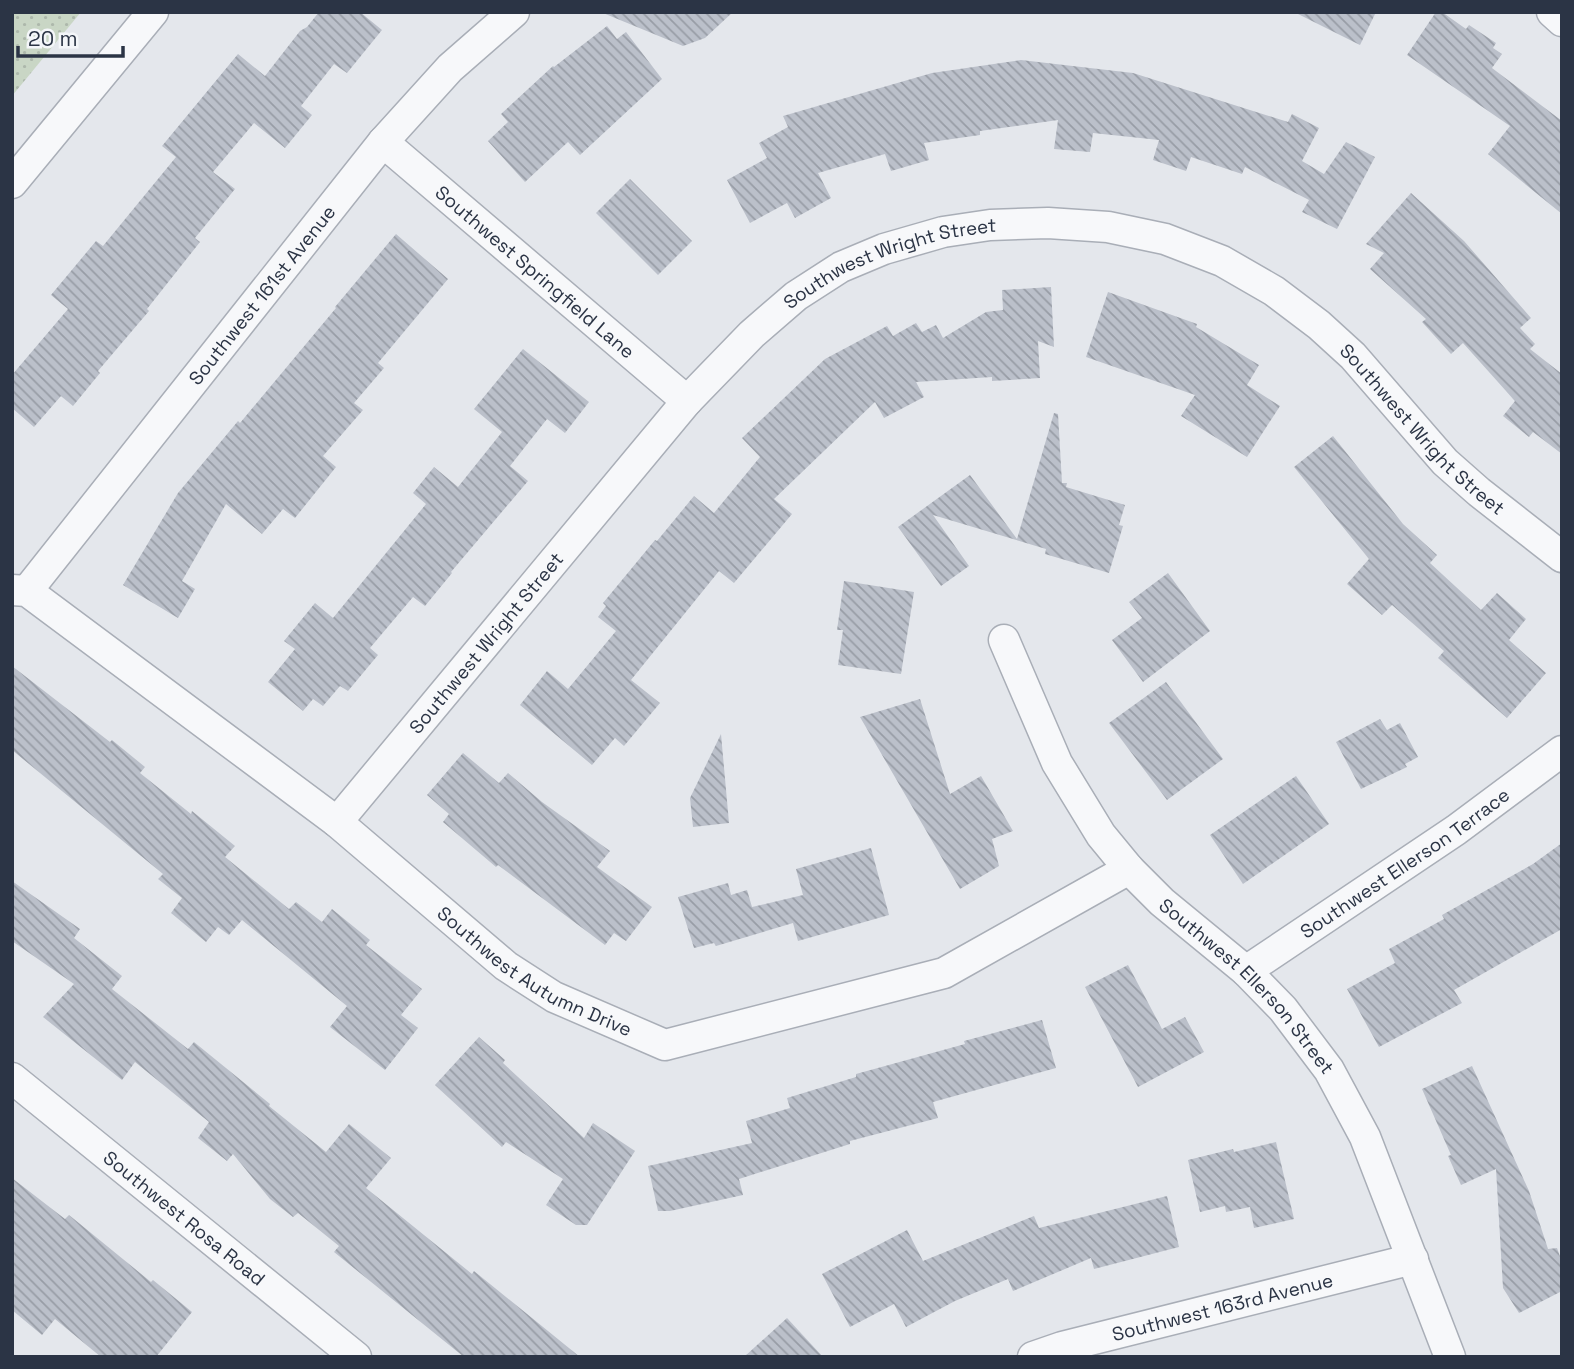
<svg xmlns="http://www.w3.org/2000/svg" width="1574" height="1369" viewBox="0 0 1574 1369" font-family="'Space Grotesk',sans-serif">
  <defs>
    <pattern id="park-dots" width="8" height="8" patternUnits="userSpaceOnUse" patternTransform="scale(1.75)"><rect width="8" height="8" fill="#c9d6c5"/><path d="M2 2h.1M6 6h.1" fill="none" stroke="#adb8ab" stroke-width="1.8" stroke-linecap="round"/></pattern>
    <pattern id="building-back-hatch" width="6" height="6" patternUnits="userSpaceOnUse" patternTransform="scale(1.75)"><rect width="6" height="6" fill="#bbc0ca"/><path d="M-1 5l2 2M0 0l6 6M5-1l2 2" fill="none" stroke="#989da6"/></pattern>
  </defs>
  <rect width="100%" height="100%" fill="#e4e7ec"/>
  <!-- park -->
  <path fill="url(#park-dots)" d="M12 12H81L12 96Z"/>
  <!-- building -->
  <g fill="url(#building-back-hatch)">
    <path d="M319 12H360L382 30 347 73 334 64 301 106 312 115 285 148 254 123 213 172 235 189 195 238 200 242 147 309 149 311 98 371 100 373 73 406 61 396 34 427 12 408V375L68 309 51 295 96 241 103 246 176 157 162 146 238 54 265 76 300 31 307 27Z"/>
    <path d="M733 12 705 38 683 46 603 13Z"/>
    <path d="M1294 12H1376L1360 45Z"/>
    <path d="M1436 12H1442L1466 29 1469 25 1496 43 1493 48 1502 54 1492 68 1562 121V214L1488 154 1510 126 1407 55Z"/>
    <path d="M607 26 617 39 626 32 662 79 580 155 568 142 525 182 488 141 508 122 501 114 553 66 554 67Z"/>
    <path d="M1021 60 1133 73 1288 122 1292 114 1319 128 1302 161 1324 174 1346 142 1375 157 1337 229 1302 212 1309 200 1245 167 1242 174 1191 157 1186 171 1153 160 1159 140 1093 133 1090 152 1054 149 1058 120 980 131V135L924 143 929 160 891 171 885 154 818 173 831 198 795 218 787 203 750 223 727 180 767 158 759 143 788 127 783 116 932 73Z"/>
    <path d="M630 179 692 241 658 275 596 213Z"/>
    <path d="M1411 193 1464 241 1531 318 1520 328 1535 344 1530 349 1562 374V454L1533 432 1529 437 1503 416 1515 401 1463 343 1451 354 1422 322 1426 319 1370 269 1384 253 1366 244Z"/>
    <path d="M396 234 448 279 378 363 384 368 354 403 363 410 323 456 336 467 295 518 283 509 262 534 226 504 182 581 195 589 178 618 123 585 178 493 238 421 240 423 336 308 335 307Z"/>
    <path d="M1051 287 1054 347 1038 341 1040 378 992 381V377L916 382 924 397 884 418 875 402 774 499 792 514 734 583 719 571 631 680 660 703 624 746 615 738 592 765 520 705 547 671 568 689 616 631 598 617 606 606 603 603 655 540 657 541 694 496 714 513 760 457 742 438 825 359 887 326 893 336 916 323 922 332 936 325 943 338 986 312 1003 310 1002 290Z"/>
    <path d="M1108 292 1197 324 1196 327 1259 365 1247 385 1280 406 1247 457 1181 416 1195 395 1086 357Z"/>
    <path d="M523 349 589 402 565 433 547 419 510 466 528 481 451 572 452 573 425 606 413 597 370 648 378 655 348 691 340 686 323 706 313 699 303 711 268 682 295 649 284 641 315 603 333 618 426 504 413 493 434 467 458 487 502 432 474 409Z"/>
    <path d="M1054 413 1058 414 1062 483H1067L1066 487 1125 505 1119 525 1123 526 1109 573 1045 554 1046 549 933 515 969 566 941 586 898 527 970 475 1017 539Z"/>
    <path d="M1333 436 1403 524 1437 555 1430 563 1481 610 1497 593 1526 619 1509 640 1546 673 1507 718 1438 658 1444 651 1392 605 1382 615 1347 584 1369 559 1294 467Z"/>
    <path d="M1168 573 1210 631 1143 682 1112 640 1142 618 1129 602Z"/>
    <path d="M844 581 914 592 901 674 838 665 843 630H837Z"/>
    <path d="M12 666 110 742 112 740 145 767 140 773 191 814 192 811 235 846 225 857 289 909 296 902 322 922 332 909 370 940 366 945 422 989 401 1015 418 1028 385 1070 330 1027 347 1006 242 920 229 935 218 927 206 942 171 913 182 898 158 879 163 874 12 750Z"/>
    <path d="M1166 682 1223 759 1167 800 1109 723Z"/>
    <path d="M920 699 950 794 981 776 1013 831 992 839 999 866 960 889 860 717Z"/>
    <path d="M1380 719 1387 730 1400 723 1418 757 1405 764 1407 767 1361 789 1336 742Z"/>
    <path d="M721 734 729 823 693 827 690 798Z"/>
    <path d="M463 753 499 783 508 773 542 802 610 851 597 867 652 907 626 941 614 933 605 945 498 865 496 867 443 822 449 814 427 795Z"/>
    <path d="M1296 776 1329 824 1243 884 1210 835Z"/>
    <path d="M1562 843V929L1454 990 1462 1003 1379 1047 1347 989 1395 963 1389 949 1444 919 1442 915 1533 864Z"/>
    <path d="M871 848 889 915 798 941 793 923 716 946 714 943 694 948 678 897 728 883 731 895 747 890 752 907 803 895 796 869Z"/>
    <path d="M12 881 80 929 74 938 122 976 112 989 188 1049 194 1042 270 1104 269 1106 326 1152 349 1124 391 1158 366 1188 472 1274 474 1271 580 1357H464L334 1252 339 1246 298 1213 293 1217 270 1199 233 1154 227 1161 198 1138 209 1122 135 1062 122 1080 43 1017 74 984 12 941Z"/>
    <path d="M1128 965 1162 1029 1185 1017 1204 1052 1138 1087 1085 987Z"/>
    <path d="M1042 1020 1056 1068 933 1102 938 1118 850 1141V1144L739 1179 743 1195 670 1211H658L648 1166 752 1143 746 1121 790 1108 787 1098 856 1077V1074L965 1044 964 1041Z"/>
    <path d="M479 1037 505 1060 503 1063 584 1138 593 1123 635 1151 587 1225H576L546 1205 563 1179 506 1142 502 1147 435 1085Z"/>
    <path d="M1472 1066 1529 1191 1548 1249 1557 1248 1562 1262V1291L1519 1313 1503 1288 1496 1169 1461 1185 1448 1156 1451 1155 1422 1089Z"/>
    <path d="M1276 1142 1294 1219 1254 1228 1250 1207 1226 1212 1225 1206 1200 1212 1188 1160 1233 1149 1234 1152Z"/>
    <path d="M12 1178 65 1219 69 1215 151 1282 153 1280 192 1312 156 1357H101L55 1319 42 1335 12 1310Z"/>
    <path d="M1167 1196 1179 1247 1094 1269 1091 1258 1013 1291 1008 1279 955 1301 906 1327 894 1304 850 1327 822 1274 907 1230 923 1261 1034 1216 1039 1228Z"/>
    <path d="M787 1318 823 1357H744Z"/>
  </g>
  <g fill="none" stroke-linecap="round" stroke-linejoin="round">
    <defs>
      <g id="minor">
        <path d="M1552 12 1562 21"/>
        <path id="s1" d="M383 142 687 401"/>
        <path d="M12 183 153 12"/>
        <path id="s2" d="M12 590 27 591 337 822 506 966 554 997 665 1045 944 973 1129 869"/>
        <path id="s3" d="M27 591 383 142 450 68 514 12"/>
        <path id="s4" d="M1004 640 1057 763 1101 835 1129 869 1162 902 1246 971 1283 1009 1329 1070 1365 1137 1450 1357"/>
        <path id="s5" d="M337 822 687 401 752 334 796 296 841 267 884 249 943 232 990 225 1048 223 1108 227 1165 239 1222 261 1274 291 1319 325 1353 356 1445 462 1479 492 1562 557"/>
        <path id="s6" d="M1246 971 1456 830 1562 751"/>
        <path id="s7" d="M12 1078 356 1357"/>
        <path id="s8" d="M1033 1357 1062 1347 1413 1259"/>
      </g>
    </defs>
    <!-- minor casing -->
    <use href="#minor" stroke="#a9aeb7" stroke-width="33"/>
    <!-- minor -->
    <use href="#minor" stroke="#f7f8fa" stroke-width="30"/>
  </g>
  <g text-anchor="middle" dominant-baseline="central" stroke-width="6" stroke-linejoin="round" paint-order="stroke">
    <!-- street labels -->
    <g font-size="19" fill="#2b3445" stroke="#f4f6f9">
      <text stroke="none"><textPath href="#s5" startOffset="800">Southwest Wright Street</textPath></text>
      <text stroke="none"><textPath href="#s1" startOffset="200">Southwest Springfield Lane</textPath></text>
      <text stroke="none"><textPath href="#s3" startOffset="378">Southwest 161st Avenue</textPath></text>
      <text stroke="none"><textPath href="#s5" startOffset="1409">Southwest Wright Street</textPath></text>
      <text stroke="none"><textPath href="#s5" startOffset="233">Southwest Wright Street</textPath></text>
      <text stroke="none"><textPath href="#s6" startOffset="192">Southwest Ellerson Terrace</textPath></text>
      <text stroke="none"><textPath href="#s2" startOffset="651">Southwest Autumn Drive</textPath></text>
      <text stroke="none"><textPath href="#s4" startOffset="429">Southwest Ellerson Street</textPath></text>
      <text stroke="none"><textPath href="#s7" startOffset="222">Southwest Rosa Road</textPath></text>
      <text stroke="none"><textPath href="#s8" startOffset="196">Southwest 163rd Avenue</textPath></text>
    </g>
  </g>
  <!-- border -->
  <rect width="1574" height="1369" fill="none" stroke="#2b3445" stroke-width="28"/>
  <!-- scale -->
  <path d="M18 46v10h105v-10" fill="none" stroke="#2b3445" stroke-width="3.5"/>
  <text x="28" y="46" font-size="21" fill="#2b3445" stroke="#f4f6f9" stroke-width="5" paint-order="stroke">20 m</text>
</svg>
